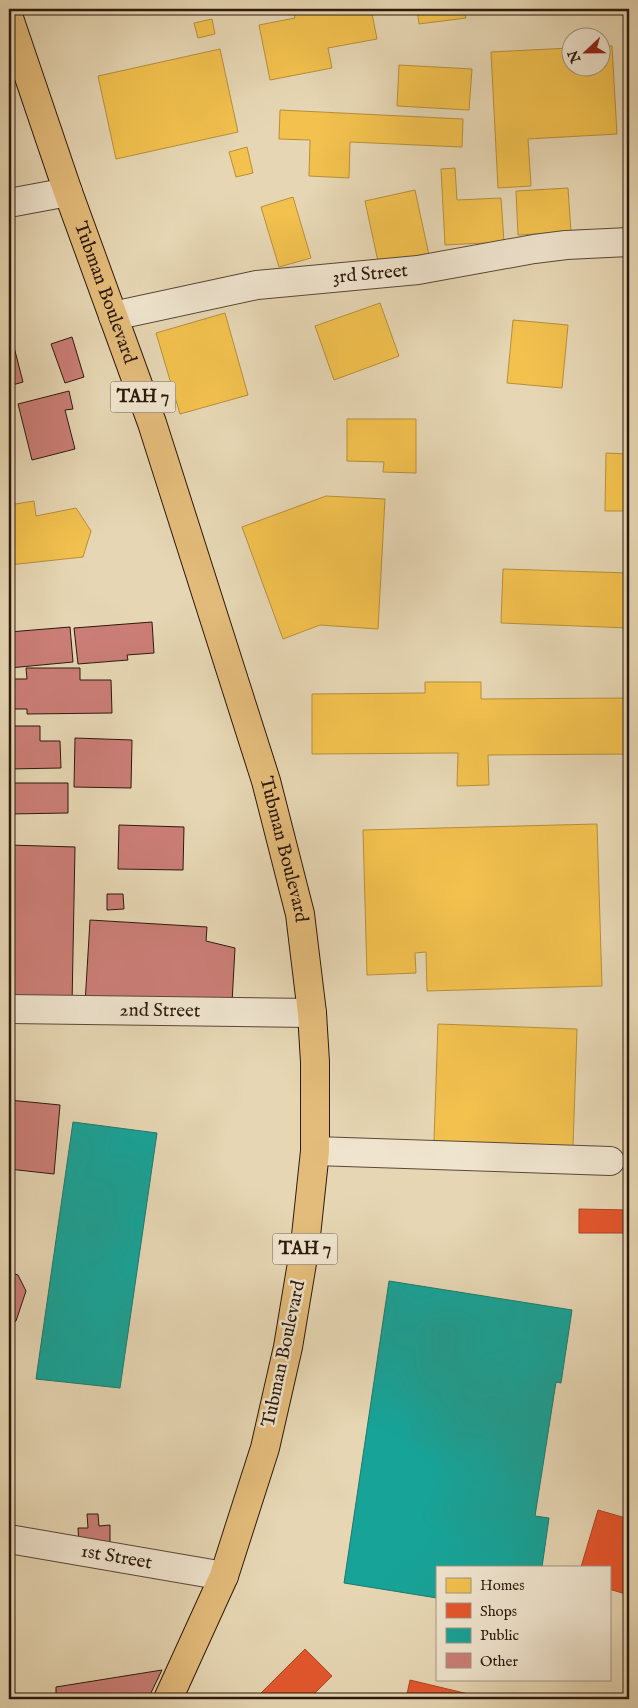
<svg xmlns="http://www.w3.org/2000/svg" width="638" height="1708" viewBox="0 0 638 1708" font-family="'IM FELL English',serif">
  <rect width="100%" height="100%" fill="#e6d6b3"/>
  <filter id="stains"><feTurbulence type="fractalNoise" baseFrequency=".004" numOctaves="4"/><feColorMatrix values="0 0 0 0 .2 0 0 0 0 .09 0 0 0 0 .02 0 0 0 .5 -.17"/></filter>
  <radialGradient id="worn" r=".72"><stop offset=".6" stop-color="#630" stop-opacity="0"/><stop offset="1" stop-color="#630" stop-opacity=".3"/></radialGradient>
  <!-- homes -->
  <g fill="#f2c14e" stroke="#b78f3a">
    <path d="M293 9H371L377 39 328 48 332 68 270 80 259 25 295 18Z"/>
    <path d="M417 9H464L466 18 419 24Z"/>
    <path d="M212 19 215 34 198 38 194 23Z"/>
    <path d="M600 46H612L617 134 528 139 531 186 498 188 491 52 570 48V68H600Z"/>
    <path d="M220 49 238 132 116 159 98 76Z"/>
    <path d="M399 65 472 69 469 110 397 106Z"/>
    <path d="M280 110 463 119 462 147 350 142 349 178 309 176 310 140 279 139Z"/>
    <path d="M247 147 253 173 236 177 229 152Z"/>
    <path d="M455 168 457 200 501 198 504 242 445 245 441 169Z"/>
    <path d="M568 188 571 232 518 235 516 191Z"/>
    <path d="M415 190 429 255 379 266 365 201Z"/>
    <path d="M293 197 311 258 279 267 261 207Z"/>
    <path d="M380 303 399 356 334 380 315 326Z"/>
    <path d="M225 313 248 395 180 414 156 333Z"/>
    <path d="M513 320 568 325 562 388 507 383Z"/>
    <path d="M347 419H416V473L383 472 384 462 347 461Z"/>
    <path d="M606 453 629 454V511H605Z"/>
    <path d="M326 496 385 499 378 629 320 625 283 639 242 527Z"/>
    <path d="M34 501 36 516 76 508 91 531 83 557 9 565V505Z"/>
    <path d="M503 569 629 573V628L501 623Z"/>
    <path d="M425 682H481V699L629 698V754L488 755 489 785 457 786 458 753 312 754V694L425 693Z"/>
    <path d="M597 824 602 986 427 991 426 952 415 953 416 973 367 975 363 830Z"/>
    <path d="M438 1024 577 1029 573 1147 434 1141Z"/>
  </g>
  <!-- shops -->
  <g fill="#e4572e" stroke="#ad4424">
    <path d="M579 1209 629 1210V1233H579Z"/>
    <path d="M598 1510 629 1519V1595L609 1589V1567H581Z"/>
    <path d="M305 1649 332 1676 309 1699H267L261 1693Z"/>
    <path d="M410 1680 485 1698V1699H406Z"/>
    <path d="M513 1693 525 1699H509Z"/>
  </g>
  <!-- public -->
  <g fill="#17a398" stroke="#1d7a6e">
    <path d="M73 1122 157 1133 120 1388 36 1379Z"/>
    <path d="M389 1281 572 1310 561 1383 556 1382 535 1516 549 1518 542 1567H437V1598L344 1583Z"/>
  </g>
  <!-- building -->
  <g fill="#cb7e77" stroke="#2c190c">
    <path d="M72 337 84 377 65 383 51 344Z"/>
    <path d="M14 347 23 382 9 386V348Z"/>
    <path d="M69 391 73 409 65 410 75 449 32 460 18 404Z"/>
    <path d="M152 622 154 653 127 655 128 660 78 664 74 628Z"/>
    <path d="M70 627 73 662 9 668V632Z"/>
    <path d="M26 668H80V680H111L112 713 27 714V709H9V679H27Z"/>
    <path d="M9 719H12V726H40V741H60L61 768 9 769Z"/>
    <path d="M75 738 132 740 131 788 74 787Z"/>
    <path d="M9 783H68V813L9 814Z"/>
    <path d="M119 825 184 827 183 870 118 869Z"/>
    <path d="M9 845 75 847 72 1005 9 1003Z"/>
    <path d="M107 894H123L124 909 107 910Z"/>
    <path d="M90 920 207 927 206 941 235 948 232 1003 85 1004Z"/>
    <path d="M9 1100 60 1105 54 1174 9 1169Z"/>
    <path d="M9 1272 18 1275 26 1291 16 1321 9 1324Z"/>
    <path d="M87 1514H98L99 1526 110 1525V1542L79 1544 78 1528H88Z"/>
    <path d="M162 1670 148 1699H56V1687Z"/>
  </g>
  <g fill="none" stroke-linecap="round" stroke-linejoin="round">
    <defs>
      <g id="minor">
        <path d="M9 203 68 192"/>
        <path id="s1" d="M113 316 257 285 418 270 534 249 566 245 629 242"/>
        <path id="s2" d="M9 1009 312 1013"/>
        <path d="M315 1151 610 1161"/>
        <path id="s3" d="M9 1539 224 1576"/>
      </g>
      <g id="highway">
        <path id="s4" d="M9 18 68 192 152 423 266 781 300 914 312 1013 315 1062V1151L305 1245 288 1347 265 1448 224 1576 168 1699"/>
      </g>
    </defs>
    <!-- minor casing -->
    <use href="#minor" stroke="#5a4836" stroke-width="30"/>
    <!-- highway casing -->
    <use href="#highway" stroke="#2c190c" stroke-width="30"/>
    <!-- minor -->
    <use href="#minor" stroke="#efe4ce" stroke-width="28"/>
    <!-- highway -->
    <use href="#highway" stroke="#e3bb7a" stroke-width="28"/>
  </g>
  <g text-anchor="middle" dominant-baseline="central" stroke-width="5" stroke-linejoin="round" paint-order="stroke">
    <!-- shield labels -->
    <g fill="#efe4ce" stroke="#665646" stroke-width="1">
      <rect x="110.5" y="381.5" width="65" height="31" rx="4"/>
      <rect x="272.5" y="1233.5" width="65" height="31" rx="4"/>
    </g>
    <g font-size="18" font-weight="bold" fill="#2c190c">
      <text x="143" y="397">TAH 7</text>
      <text x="305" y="1249">TAH 7</text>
    </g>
    <!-- street labels -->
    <g font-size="19" fill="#2c190c" stroke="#efe4ce">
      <text stroke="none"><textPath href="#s1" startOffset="261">3rd Street</textPath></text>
      <text stroke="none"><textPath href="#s4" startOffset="291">Tubman Boulevard</textPath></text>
      <text stroke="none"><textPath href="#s4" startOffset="876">Tubman Boulevard</textPath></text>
      <text stroke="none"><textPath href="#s2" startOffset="151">2nd Street</textPath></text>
      <text transform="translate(284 1354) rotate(-78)">Tubman Boulevard</text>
      <text stroke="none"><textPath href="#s3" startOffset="109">1st Street</textPath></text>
    </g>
  </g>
  <!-- margin -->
  <rect width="638" height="1708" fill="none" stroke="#e6d6b3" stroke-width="30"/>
  <rect x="10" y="10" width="618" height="1688" fill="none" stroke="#2c190c" stroke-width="2.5"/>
  <rect x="15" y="15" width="608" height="1678" fill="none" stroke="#2c190c"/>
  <!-- legend -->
  <rect x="436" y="1566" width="175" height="115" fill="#efe4ce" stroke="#a19380"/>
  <rect x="446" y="1578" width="25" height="15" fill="#f2c14e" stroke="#a19380"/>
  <text x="480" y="1590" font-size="15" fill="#2c190c">Homes</text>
  <rect x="446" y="1603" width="25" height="15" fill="#e4572e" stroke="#a19380"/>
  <text x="480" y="1616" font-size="15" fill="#2c190c">Shops</text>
  <rect x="446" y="1628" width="25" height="15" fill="#17a398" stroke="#a19380"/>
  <text x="480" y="1640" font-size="15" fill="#2c190c">Public</text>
  <rect x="446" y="1653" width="25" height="15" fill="#cb7e77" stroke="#a19380"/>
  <text x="480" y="1666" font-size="15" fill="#2c190c">Other</text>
  <!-- north arrow -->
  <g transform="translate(586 52) rotate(248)"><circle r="24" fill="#efe4ce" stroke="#a19380"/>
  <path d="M0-4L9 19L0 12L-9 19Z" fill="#8f2418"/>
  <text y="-8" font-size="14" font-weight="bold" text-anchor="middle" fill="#2c190c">N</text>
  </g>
  <rect width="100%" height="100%" filter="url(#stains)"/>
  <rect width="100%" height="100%" fill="url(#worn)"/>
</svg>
